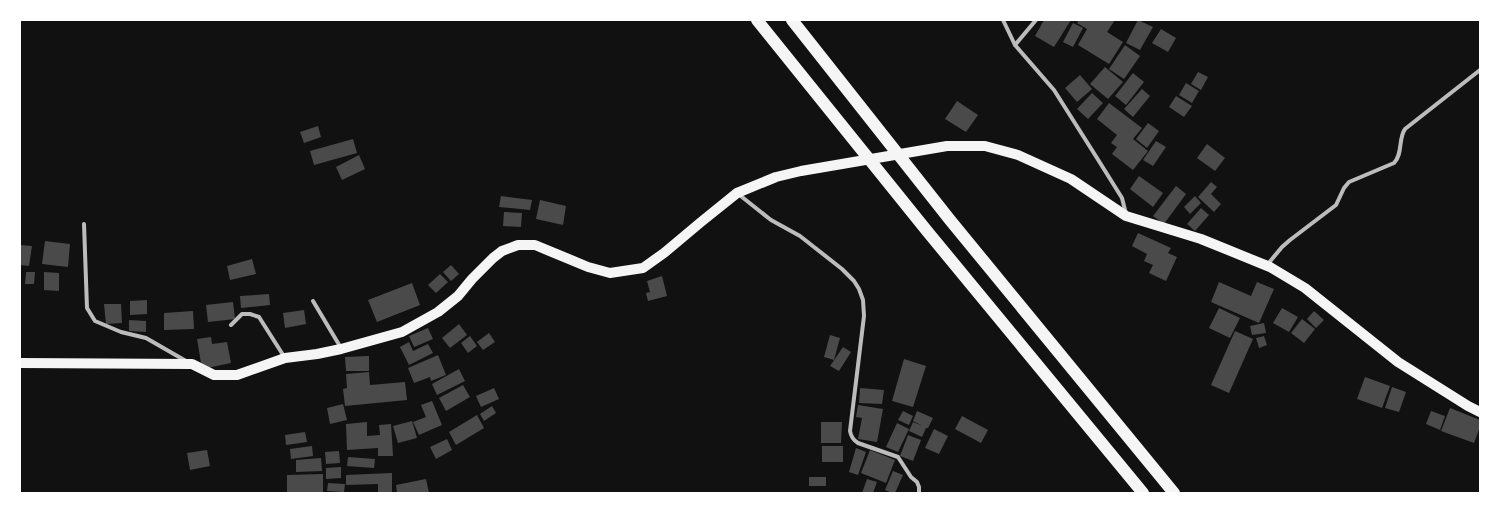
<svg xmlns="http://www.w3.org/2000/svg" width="1500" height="513" viewBox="0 0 1500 513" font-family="'Open Sans',sans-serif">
  <rect width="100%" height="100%" fill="#111"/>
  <!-- building -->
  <g fill="#4a4a4a">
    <path d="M1044 20H1071L1054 47 1035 36Z"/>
    <path d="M1079 20H1115L1107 32 1123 42 1109 64 1078 45 1087 29 1077 23Z"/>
    <path d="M1138 20 1153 27 1140 50 1126 43Z"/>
    <path d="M1073 23 1083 28 1073 47 1063 42Z"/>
    <path d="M1161 29 1176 38 1168 52 1152 43Z"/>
    <path d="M1125 45 1140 56 1124 79 1109 69Z"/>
    <path d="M1105 67 1123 82 1108 99 1090 84Z"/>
    <path d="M1198 72 1208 77 1201 90 1191 84Z"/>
    <path d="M1133 73 1144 82 1126 105 1115 96Z"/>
    <path d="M1080 75 1092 89 1077 102 1065 88Z"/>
    <path d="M1186 83 1199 91 1192 103 1179 95Z"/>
    <path d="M1142 89 1150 96 1133 117 1124 109Z"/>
    <path d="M1092 93 1103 103 1088 119 1077 109Z"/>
    <path d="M1176 96 1192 106 1184 117 1169 107Z"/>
    <path d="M957 101 978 115 966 132 945 119Z"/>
    <path d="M1109 103 1142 128 1133 139 1148 151 1133 170 1112 154 1117 147 1111 143 1117 135 1097 119Z"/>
    <path d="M1148 123 1159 131 1147 148 1136 139Z"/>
    <path d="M318 126 321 137 304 143 300 132Z"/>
    <path d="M353 139 357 153 314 165 310 151Z"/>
    <path d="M1156 141 1166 147 1153 166 1143 160Z"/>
    <path d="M1207 144 1225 158 1215 171 1197 158Z"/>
    <path d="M359 155 365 169 342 180 336 167Z"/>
    <path d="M1139 176 1163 193 1153 207 1130 189Z"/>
    <path d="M1211 182 1217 187 1211 194 1221 204 1214 212 1198 197Z"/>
    <path d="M1176 186 1186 194 1164 224 1153 216Z"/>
    <path d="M501 196 532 200 530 210 499 207Z"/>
    <path d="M1195 196 1201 203 1190 214 1184 207Z"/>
    <path d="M540 200 566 206 563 225 536 219Z"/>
    <path d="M1201 208 1209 215 1195 231 1187 224Z"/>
    <path d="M504 212 522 213 521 227 503 226Z"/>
    <path d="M1138 233 1171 248 1168 253 1177 257 1166 281 1149 273 1153 265 1144 261 1147 254 1132 246Z"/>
    <path d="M45 241 70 244 68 267 42 264Z"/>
    <path d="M20 245 32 246 29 266 20 265Z"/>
    <path d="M252 259 256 274 230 280 227 266Z"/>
    <path d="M451 265 459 274 451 281 443 272Z"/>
    <path d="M26 272H35L34 284H25Z"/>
    <path d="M44 272 59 273V291L44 290Z"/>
    <path d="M440 274 448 282 436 293 428 285Z"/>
    <path d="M662 276 667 296 648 301 646 293 650 292 647 281Z"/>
    <path d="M1219 282 1251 296 1257 282 1274 289 1259 323 1211 302Z"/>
    <path d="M412 283 420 305 377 322 368 300Z"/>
    <path d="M269 294 270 305 241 308 240 296Z"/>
    <path d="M147 300V314L130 315V301Z"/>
    <path d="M233 302 235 319 208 322 206 305Z"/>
    <path d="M104 304H121L122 323 106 324Z"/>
    <path d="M1219 308 1240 318 1230 338 1209 328Z"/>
    <path d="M1282 308 1298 317 1289 332 1273 323Z"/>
    <path d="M304 310 306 324 285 328 283 313Z"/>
    <path d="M193 311 194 329 164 330V313Z"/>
    <path d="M1314 311 1324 320 1316 328 1307 319Z"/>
    <path d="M1302 319 1315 329 1304 343 1291 333Z"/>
    <path d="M129 320 146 321V332L129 331Z"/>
    <path d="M1264 323 1266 333 1252 335 1250 326Z"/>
    <path d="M459 324 467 335 450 348 442 338Z"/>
    <path d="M428 328 433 339 414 347 409 336Z"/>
    <path d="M1235 331 1253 339 1229 393 1211 385Z"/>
    <path d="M489 333 495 342 483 350 477 342Z"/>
    <path d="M830 335 840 338 834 360 824 357Z"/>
    <path d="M470 336 477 346 468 353 461 343Z"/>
    <path d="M1264 336 1267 345 1259 348 1256 338Z"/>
    <path d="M211 337 212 344 227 342 231 363 202 369 197 339Z"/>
    <path d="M409 342 413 351 428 344 433 353 409 365 400 347Z"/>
    <path d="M843 347 851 352 839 371 830 366Z"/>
    <path d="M438 355 446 375 431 381 430 377 414 383 408 368Z"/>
    <path d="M369 356V371H346L345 357Z"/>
    <path d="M904 359 926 366 913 407 892 401Z"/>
    <path d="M459 369 465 381 437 395 432 384Z"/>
    <path d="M369 372 370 385 405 382 407 400 345 406 343 389 347 388 346 374Z"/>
    <path d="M1365 377 1390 386 1382 408 1357 399Z"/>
    <path d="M463 385 470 397 446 411 439 398Z"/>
    <path d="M1392 387 1406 392 1399 412 1385 408Z"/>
    <path d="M494 388 499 399 481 407 476 396Z"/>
    <path d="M860 388 884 390 882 404 859 403Z"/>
    <path d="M432 401 442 425 419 435 413 422 426 417 421 405Z"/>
    <path d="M343 404 347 420 330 424 327 408Z"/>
    <path d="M858 405 883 409 877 442 858 439 862 418 856 417Z"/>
    <path d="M492 406 496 413 484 421 480 414Z"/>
    <path d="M1450 408 1480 420V427L1474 443 1441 431Z"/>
    <path d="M903 411 913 416 909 425 898 420Z"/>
    <path d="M917 411 933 418 928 428H926L922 437 909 431 913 422 923 426 913 421Z"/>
    <path d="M1431 411 1445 416 1440 430 1426 424Z"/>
    <path d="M477 415 484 428 456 445 449 432Z"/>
    <path d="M962 416 988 430 981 443 955 429Z"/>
    <path d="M412 421 417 438 398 443 393 426Z"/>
    <path d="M367 422V436L380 435 379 425 391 424 393 456H378V448L347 450 346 424Z"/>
    <path d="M821 422H842L841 443H821Z"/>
    <path d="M897 423 909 429 898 452 886 447Z"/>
    <path d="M934 429 948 436 939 454 925 448Z"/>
    <path d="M305 432 307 442 286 445 285 435Z"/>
    <path d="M908 435 921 440 913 461 900 456Z"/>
    <path d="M447 439 452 450 436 459 430 447Z"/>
    <path d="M312 446 313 456 291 459 290 449Z"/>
    <rect x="822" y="446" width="21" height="16"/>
    <path d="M856 448 866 452 858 475 849 472Z"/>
    <path d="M207 450 210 466 190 470 187 453Z"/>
    <path d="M870 450 895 460 886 483 861 473Z"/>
    <path d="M339 451 340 463 326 464 325 452Z"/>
    <path d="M348 457 375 459 374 468 347 466Z"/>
    <path d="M321 458 322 471 296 472V460Z"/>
    <path d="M341 467V478L326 479V468Z"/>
    <path d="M893 471 903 475 895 493H892L885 490Z"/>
    <path d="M392 473V493H378V484L346 485V475Z"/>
    <path d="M323 474V493H287V475Z"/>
    <rect x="809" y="477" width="17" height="9"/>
    <path d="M426 479 429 493H397L396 485Z"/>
    <path d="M867 479 877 482 873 493H862Z"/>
    <path d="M328 483 345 484 344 492 327 491Z"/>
  </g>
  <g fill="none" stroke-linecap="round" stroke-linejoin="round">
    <!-- minor -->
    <g stroke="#bcbcbc" stroke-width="4">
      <path d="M1003 20 1015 45 1054 90 1097 158 1122 198 1126 214"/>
      <path d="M1015 45 1036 20"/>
      <path d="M737 193 771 220 800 236 842 269 854 281 859 289 863 300 864 316 850 431C851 437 853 440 858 443L898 457 911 477 917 482 919 487V493"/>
      <path d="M84 224 87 308 95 321 121 332 146 338 186 361"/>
      <path d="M1267 265 1282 247 1290 240 1336 205 1344 188 1349 182 1394 163C1403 154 1398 139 1405 129L1480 70"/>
      <path d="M313 301 341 348"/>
      <path d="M231 325 242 314H250L259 317 285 358"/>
    </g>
    <!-- primary -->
    <path stroke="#f5f5f5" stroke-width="10" d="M20 363 192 364 214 375H237L285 358 317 354 341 349 402 332 438 312 458 296 472 279 493 258 502 251 518 245H535L588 267 610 273 643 268 664 253 701 222 737 193 776 177 801 171 947 146H985L1018 155 1071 179 1126 216 1201 239 1270 267 1305 288 1398 362 1468 406 1480 412"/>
    <!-- motorway -->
    <g stroke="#f5f5f5" stroke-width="12">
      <path d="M757 20 927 231 1143 493"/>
      <path d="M792 20 950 220 1174 493"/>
    </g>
  </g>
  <!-- border -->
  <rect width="1500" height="513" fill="none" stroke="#ffffff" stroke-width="42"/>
</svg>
